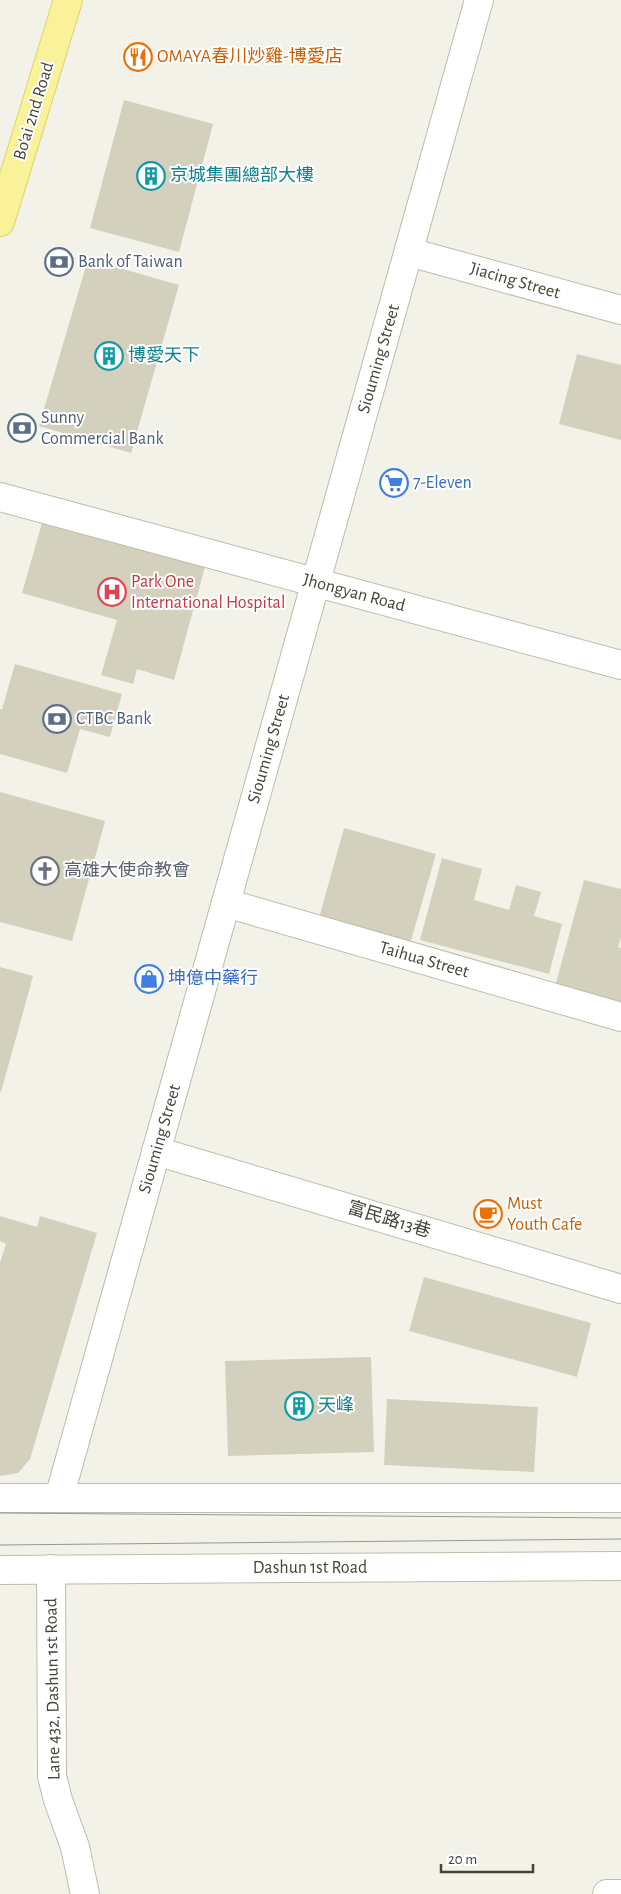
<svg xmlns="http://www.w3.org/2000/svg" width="621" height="1894" viewBox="0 0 621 1894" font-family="'Alegreya Sans','Noto Sans TC',sans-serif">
  <rect width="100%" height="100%" fill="#f3f2e8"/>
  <!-- building -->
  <g fill="#d4d0be">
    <path d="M124 100 213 124 179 252 90 228Z"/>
    <path d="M88 259 179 285 131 453 39 426Z"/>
    <path d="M577 354 621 365V440L559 424Z"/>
    <path d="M42 523 205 567 174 680 137 669 133 684 101 675 117 620 22 593Z"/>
    <path d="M15 664 122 694 110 737 80 729 67 773 0 754V709H2Z"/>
    <path d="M0 792 105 821 72 941 0 922Z"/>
    <path d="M344 828 436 854 410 944 319 918Z"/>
    <path d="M442 858 482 869 474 900 509 910 516 885 541 892 534 916 562 924 549 974 420 940Z"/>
    <path d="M584 880 621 889V938L618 947 621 948V1012L553 994Z"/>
    <path d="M0 967 33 976 1 1092H0Z"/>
    <path d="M0 1216 37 1227 40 1216 97 1233 30 1459 18 1473 0 1476V1263L6 1244 0 1241Z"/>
    <path d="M424 1277 591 1323 577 1377 409 1331Z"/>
    <path d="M371 1357 374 1452 228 1456 225 1361Z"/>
    <path d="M387 1399 538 1407 534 1472 384 1465Z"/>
  </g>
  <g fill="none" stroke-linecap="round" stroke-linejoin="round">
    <defs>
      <g id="minor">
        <path d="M409 252 621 310"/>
        <path d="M0 497 621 665"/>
        <path d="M226 903 621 1017"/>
        <path d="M156 1151 621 1289"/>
        <path d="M0 1498H621"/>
        <path d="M59 1498 479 0"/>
        <path d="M51 1569 52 1776 58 1800 75 1847 85 1894"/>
        <path d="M0 1570 621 1566"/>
        <path d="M607 1894H621"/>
      </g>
      <path id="major" d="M0 222 68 0"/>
    </defs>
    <!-- minor casing -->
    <use href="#minor" stroke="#bebcab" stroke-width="30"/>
    <!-- major casing -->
    <use href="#major" stroke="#dfd46a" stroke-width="30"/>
    <!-- minor -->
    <use href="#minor" stroke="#fff" stroke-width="28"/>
    <!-- major -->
    <use href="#major" stroke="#faf29a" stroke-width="28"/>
    <!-- tram -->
    <g stroke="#979797" stroke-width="1">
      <path d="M0 1513 621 1518"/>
      <path d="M0 1545 621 1539"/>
    </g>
  </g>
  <!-- icons -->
  <defs>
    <symbol id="restaurant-ring" viewBox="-11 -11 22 22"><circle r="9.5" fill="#fff" stroke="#e8710a" stroke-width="1.5"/><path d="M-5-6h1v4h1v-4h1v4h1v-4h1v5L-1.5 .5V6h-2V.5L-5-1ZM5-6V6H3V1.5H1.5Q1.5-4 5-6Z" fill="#e8710a"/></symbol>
    <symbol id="building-ring" viewBox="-11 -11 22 22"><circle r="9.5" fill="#fff" stroke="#0f9aa8" stroke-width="1.5"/><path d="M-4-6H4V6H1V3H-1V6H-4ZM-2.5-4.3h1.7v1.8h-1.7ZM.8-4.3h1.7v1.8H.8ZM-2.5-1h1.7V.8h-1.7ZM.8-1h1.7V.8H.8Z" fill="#0f9aa8"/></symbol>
    <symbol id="bank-ring" viewBox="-11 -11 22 22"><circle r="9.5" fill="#fff" stroke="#5c6f8a" stroke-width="1.5"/><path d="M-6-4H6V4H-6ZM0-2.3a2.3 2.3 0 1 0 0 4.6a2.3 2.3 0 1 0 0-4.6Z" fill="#5c6f8a"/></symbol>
    <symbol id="supermarket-ring" viewBox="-11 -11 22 22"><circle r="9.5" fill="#fff" stroke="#3f7fe0" stroke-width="1.5"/><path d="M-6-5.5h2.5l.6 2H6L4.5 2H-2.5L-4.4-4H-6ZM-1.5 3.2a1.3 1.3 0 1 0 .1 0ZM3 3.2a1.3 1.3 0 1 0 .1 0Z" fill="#3f7fe0"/></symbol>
    <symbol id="hospital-ring" viewBox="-11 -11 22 22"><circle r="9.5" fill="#fff" stroke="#e0444e" stroke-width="1.5"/><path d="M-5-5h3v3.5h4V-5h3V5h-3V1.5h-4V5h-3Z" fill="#e0444e"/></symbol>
    <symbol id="church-ring" viewBox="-11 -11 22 22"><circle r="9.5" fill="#fff" stroke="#6b7280" stroke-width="1.5"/><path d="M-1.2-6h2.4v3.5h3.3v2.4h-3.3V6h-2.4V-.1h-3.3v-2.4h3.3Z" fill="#6b7280"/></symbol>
    <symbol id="shop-ring" viewBox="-11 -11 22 22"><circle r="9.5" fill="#fff" stroke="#3f7fe0" stroke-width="1.5"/><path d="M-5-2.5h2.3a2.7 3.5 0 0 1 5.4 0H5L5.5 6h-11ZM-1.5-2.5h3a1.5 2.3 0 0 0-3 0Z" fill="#3f7fe0"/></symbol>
    <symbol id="cafe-ring" viewBox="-11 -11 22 22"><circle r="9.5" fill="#fff" stroke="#e8710a" stroke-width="1.5"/><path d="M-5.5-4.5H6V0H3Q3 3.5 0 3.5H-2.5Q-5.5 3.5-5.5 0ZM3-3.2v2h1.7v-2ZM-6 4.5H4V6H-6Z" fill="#e8710a"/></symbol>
  </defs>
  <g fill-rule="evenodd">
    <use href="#restaurant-ring" x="122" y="41" width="32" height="32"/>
    <use href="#building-ring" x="135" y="160" width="32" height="32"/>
    <use href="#bank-ring" x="43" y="246" width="32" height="32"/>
    <use href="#building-ring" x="93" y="340" width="32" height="32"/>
    <use href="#bank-ring" x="6" y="412" width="32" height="32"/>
    <use href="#supermarket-ring" x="378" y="467" width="32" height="32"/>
    <use href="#hospital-ring" x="96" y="576" width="32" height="32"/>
    <use href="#bank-ring" x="41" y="703" width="32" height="32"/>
    <use href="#church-ring" x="29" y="855" width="32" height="32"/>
    <use href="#shop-ring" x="133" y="963" width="32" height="32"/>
    <use href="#cafe-ring" x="472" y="1198" width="32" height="32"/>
    <use href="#building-ring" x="283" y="1390" width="32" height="32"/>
  </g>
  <g text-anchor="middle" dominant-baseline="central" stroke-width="4" stroke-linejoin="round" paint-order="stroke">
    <!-- food labels -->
    <g font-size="18" fill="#c56008" stroke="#fff" text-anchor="start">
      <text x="157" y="57">OMAYA春川炒雞-博愛店</text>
      <text x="507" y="1204">Must<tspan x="507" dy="21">Youth Cafe</tspan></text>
    </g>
    <!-- street labels -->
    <g font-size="18" fill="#464337" stroke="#fff">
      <text transform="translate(34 111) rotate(-73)">Bo'ai 2nd Road</text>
      <text transform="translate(515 281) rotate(16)">Jiacing Street</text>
      <text transform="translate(379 359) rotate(-74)">Siouming Street</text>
      <text transform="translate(354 593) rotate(15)">Jhongyan Road</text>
      <text transform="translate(269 749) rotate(-74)">Siouming Street</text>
      <text transform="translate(424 960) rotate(16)">Taihua Street</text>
      <text transform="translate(160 1139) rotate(-74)">Siouming Street</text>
      <text transform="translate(389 1220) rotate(17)">富民路13巷</text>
      <text x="310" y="1568">Dashun 1st Road</text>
      <text transform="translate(53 1689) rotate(-91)">Lane 432, Dashun 1st Road</text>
    </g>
    <!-- culture labels -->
    <g font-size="18" fill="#0d838f" stroke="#fff" text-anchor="start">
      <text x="170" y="176">京城集團總部大樓</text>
      <text x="128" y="356">博愛天下</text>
      <text x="318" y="1406">天峰</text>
    </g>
    <!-- service labels -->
    <g font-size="18" fill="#4e5e75" stroke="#fff" text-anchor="start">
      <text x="78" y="262">Bank of Taiwan</text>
      <text x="41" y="418">Sunny<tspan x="41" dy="21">Commercial Bank</tspan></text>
      <text x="76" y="719">CTBC Bank</text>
    </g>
    <!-- shop labels -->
    <g font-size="18" fill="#366cbe" stroke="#fff" text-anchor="start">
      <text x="413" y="483">7-Eleven</text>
      <text x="168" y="979">坤億中藥行</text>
    </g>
    <!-- health labels -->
    <g font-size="18" fill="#be3a42" stroke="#fff" text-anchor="start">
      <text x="131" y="582">Park One<tspan x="131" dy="21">International Hospital</tspan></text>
    </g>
    <!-- worship labels -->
    <g font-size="18" fill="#5b616d" stroke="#fff" text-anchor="start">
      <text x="64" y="871">高雄大使命教會</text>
    </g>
  </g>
  <!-- scale -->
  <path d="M441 1864v8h92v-8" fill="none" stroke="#464337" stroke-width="2.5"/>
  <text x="448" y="1864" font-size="15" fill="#464337" stroke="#ffffff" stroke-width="4" paint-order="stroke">20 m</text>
</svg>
